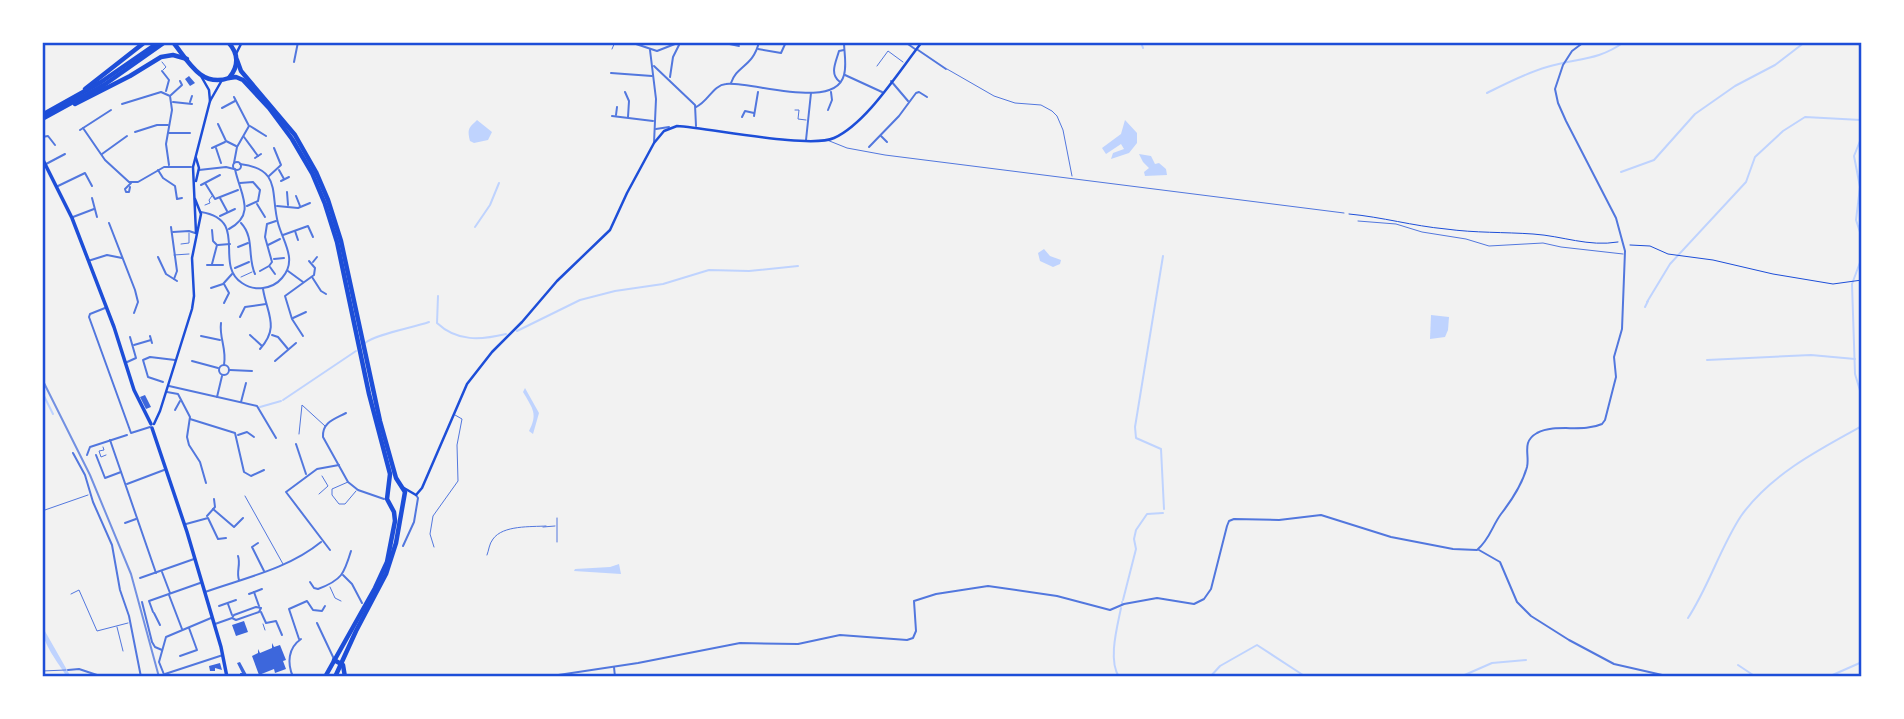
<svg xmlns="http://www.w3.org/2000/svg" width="1904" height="719" viewBox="0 0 1904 719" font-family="'Sofia Sans Condensed',sans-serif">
  <rect width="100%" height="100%" fill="#f2f2f2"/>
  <!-- water -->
  <g fill="#bfd3fe">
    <path d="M477 120 492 132 488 140 474 143 470 141C467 128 469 128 477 120Z"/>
    <path d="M1125 120 1137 133V143L1129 153 1111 159 1113 153 1124 149 1121 144 1106 154 1102 148 1121 134Z"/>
    <path d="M1139 154 1151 156 1155 164 1159 163 1166 169 1167 175 1145 176 1144 172 1149 168 1143 162Z"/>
    <path d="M1044 249 1050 256 1061 260 1060 264 1053 267 1040 261 1038 253Z"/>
    <path d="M1431 315 1449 317 1448 330 1445 337 1430 339Z"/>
    <path d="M525 388 539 413 533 434 529 431C538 414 533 409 523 392Z"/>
    <path d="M619 564 621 574 574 571 575 569 610 567Z"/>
    <path d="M42 626 71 677H67C58 662 42 644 42 626Z"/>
  </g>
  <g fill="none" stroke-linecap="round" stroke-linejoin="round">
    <!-- stream -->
    <g stroke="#bfd3fe" stroke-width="2">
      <path d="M1141 42 1143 48"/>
      <path d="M1858 42 1862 50"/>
      <path d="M1487 93C1507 83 1526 73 1547 67 1577 58 1598 61 1624 42"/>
      <path d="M1862 136 1854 156 1860 187 1856 220 1862 238"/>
      <path d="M1621 172 1654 160 1695 114 1735 86 1775 65 1805 42"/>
      <path d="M475 227 490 205 499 183"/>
      <path d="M1163 256 1135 427 1136 438 1161 449 1164 509"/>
      <path d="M1862 257 1852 284 1855 374 1862 397"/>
      <path d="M438 296 437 323C457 342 481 340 506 334"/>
      <path d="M1647 302 1670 264 1746 182 1755 157 1783 131 1805 117 1861 120 1862 108"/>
      <path d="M1645 307 1648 301"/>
      <path d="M517 331 580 300 615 291 663 284 709 270 749 271 798 266"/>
      <path d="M365 343C376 334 412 328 429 322"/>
      <path d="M1707 360 1811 355 1855 359"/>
      <path d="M42 392 53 414"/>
      <path d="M283 400 356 351"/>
      <path d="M260 407 281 401"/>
      <path d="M1123 600 1136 549 1134 539 1136 530 1147 514 1163 513"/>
      <path d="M1122 604V602"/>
      <path d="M1688 618C1709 586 1720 548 1741 516 1770 475 1818 450 1862 426"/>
      <path d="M1738 665 1756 677"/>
      <path d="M1119 677C1108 660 1117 628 1121 608"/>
      <path d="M1210 677 1220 666 1257 645 1306 677"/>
      <path d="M1460 677 1492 663 1526 660"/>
      <path d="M1828 677 1862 662"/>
    </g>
  </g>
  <!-- building -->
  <g fill="#3d67dc">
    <path d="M189 76 195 83 190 86 185 79Z"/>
    <path d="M145 395 151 407 146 409 140 397Z"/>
    <path d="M244 621 248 632 236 636 232 625Z"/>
    <path d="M272 643 274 647 280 645 286 660 283 661 286 669 275 673 274 669 259 675 252 656 258 653V649L260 653 272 648Z"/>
    <path d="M240 662 247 675 245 676 241 677 240 673H242L237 663Z"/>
    <path d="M220 663 222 670 215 668V671H210L209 666Z"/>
  </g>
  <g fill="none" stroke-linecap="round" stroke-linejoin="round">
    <!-- path -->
    <g stroke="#1d4ed8" stroke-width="1">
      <path d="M1349 214C1382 217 1413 226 1446 229 1475 233 1504 232 1533 234 1563 236 1588 247 1618 242"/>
      <path d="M1630 245 1650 246 1668 254 1713 260 1773 274 1833 284 1862 280"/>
    </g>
    <!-- service -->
    <g stroke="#5277de" stroke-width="1">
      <path d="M612 49 615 42"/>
      <path d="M162 62 166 67 163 70"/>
      <path d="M877 66 888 51 903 62"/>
      <path d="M947 69 994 96 1015 103 1041 105 1052 111 1057 116 1063 130 1072 176"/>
      <path d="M795 110H799L798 119 806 120"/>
      <path d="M827 140 847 148 885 155 1344 213"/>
      <path d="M205 205 210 203 209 200 212 196"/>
      <path d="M1358 221 1396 224 1422 232 1466 239 1489 246 1543 243 1561 247 1623 254"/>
      <path d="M181 244 189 243V233"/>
      <path d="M174 255 189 254"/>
      <path d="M241 277 252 272"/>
      <path d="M299 434 302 405 325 426"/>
      <path d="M103 447 104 450 99 451 101 457 106 455"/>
      <path d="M348 482 332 489V495L339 504H345L356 491"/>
      <path d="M319 494 328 486 322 476"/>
      <path d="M245 496 283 564"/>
      <path d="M42 511 88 495"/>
      <path d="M557 518V542"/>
      <path d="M543 527 555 526"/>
      <path d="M434 547 430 534 433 516 458 481 457 445 462 419 455 415"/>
      <path d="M487 555C489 550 489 544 493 539 503 525 531 527 546 526"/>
      <path d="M330 587 335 598 341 601"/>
      <path d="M71 594 79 590 97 631 128 623"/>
      <path d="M263 624 265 630"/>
      <path d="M117 627 123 651"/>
      <path d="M42 671 66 670"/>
    </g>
    <!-- pedestrian -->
    <path stroke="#5277de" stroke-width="2" d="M154 613 160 625"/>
    <!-- minor -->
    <g stroke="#5277de" stroke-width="2">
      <path d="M630 42 657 51 680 42"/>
      <path d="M720 42 739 46"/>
      <path d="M905 42 915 49"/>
      <path d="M758 49 781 53 786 42"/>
      <path d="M650 50 656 99 654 143"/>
      <path d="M918 50 946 69"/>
      <path d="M294 62 298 42"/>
      <path d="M654 66 695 105 696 126"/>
      <path d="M162 71 169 80 166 91"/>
      <path d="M611 73 652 76"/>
      <path d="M845 75 882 92"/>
      <path d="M670 77 673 57 680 43"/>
      <path d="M891 81 908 101"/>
      <path d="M840 82C829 74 836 62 839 51L844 50"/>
      <path d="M731 83C737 65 753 67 759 42"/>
      <path d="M625 92 629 101 628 117"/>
      <path d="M171 95 182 85 180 81"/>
      <path d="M234 97 249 126 237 147 234 163"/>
      <path d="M173 102 192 104"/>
      <path d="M190 102 192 96"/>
      <path d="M122 104 161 92 170 96 172 110 166 144 169 165"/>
      <path d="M696 107C708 102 713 85 726 84 752 81 835 111 844 75 847 65 844 52 844 42"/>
      <path d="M222 108 235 101"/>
      <path d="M828 110 832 100 831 92"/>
      <path d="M616 115 617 107"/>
      <path d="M612 116 653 121"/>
      <path d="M754 116 758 92"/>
      <path d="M742 117 745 111 754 113"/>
      <path d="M218 124 226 141 236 146"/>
      <path d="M250 126 266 136"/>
      <path d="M83 128 105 160 129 182H138L164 167H191"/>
      <path d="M656 129 669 127"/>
      <path d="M80 130 111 110"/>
      <path d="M135 132 157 125H168"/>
      <path d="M169 133H190"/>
      <path d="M881 136 887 142"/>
      <path d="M42 137 48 136 55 145"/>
      <path d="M244 137 258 156"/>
      <path d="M806 140 811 93"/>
      <path d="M869 147 899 116 916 93 919 92 927 97"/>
      <path d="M212 148 225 142"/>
      <path d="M216 148 221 163"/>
      <path d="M102 154 127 136"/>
      <path d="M255 158 261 154"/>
      <circle cx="237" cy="166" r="4"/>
      <path d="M46 164 65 154"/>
      <path d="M158 170 163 178 175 186 177 199 182 198"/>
      <path d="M199 170 226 167 234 169"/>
      <path d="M279 170 284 179"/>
      <path d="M269 176 281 165 274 148"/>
      <path d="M281 181 289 177"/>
      <path d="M205 183 215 199 238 190"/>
      <path d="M240 183 253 182 260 190 258 201 247 206"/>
      <path d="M201 185 220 175"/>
      <path d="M58 186 85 173 92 186"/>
      <path d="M130 187 129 192H126L125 189 131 183"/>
      <path d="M287 192 288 205"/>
      <path d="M296 196 300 206"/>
      <path d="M92 198 97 217"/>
      <path d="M220 198 227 211"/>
      <path d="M257 204 265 217"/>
      <path d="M277 206 298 208 310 203"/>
      <path d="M201 212C250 220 213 264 242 283 248 287 256 289 263 288 270 287 277 284 282 278 298 260 283 242 278 223 270 193 282 169 240 164"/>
      <path d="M220 216 235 209"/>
      <path d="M73 217 94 209"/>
      <path d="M109 223 135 290 138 302 134 313"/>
      <path d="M241 223C255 238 247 257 255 274"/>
      <path d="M171 227 177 271 174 279"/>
      <path d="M229 229C257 214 240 194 235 169"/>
      <path d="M212 230 213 241 217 245 212 264"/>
      <path d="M295 231 298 240"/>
      <path d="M173 232 189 231 195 233"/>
      <path d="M283 235 308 226 313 237"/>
      <path d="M218 245 230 244"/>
      <path d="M268 245 280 239"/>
      <path d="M238 247 248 243"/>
      <path d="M158 257 166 274 177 281"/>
      <path d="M274 259 284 258"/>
      <path d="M88 261 107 255 122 258"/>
      <path d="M313 262 317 257"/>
      <path d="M207 265H223"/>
      <path d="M270 267 275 274"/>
      <path d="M235 268 249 262"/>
      <path d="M260 271 269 266 272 262 265 237 267 224 276 221"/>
      <path d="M288 271 303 282"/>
      <path d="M312 277 321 291 326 294"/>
      <path d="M211 288 223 284 232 274"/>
      <path d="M224 303 229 293 224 284"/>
      <path d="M105 308 90 314 89 317 131 433 150 427"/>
      <path d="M240 317 245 307 266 304"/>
      <path d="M293 318 306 312"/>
      <path d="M221 323C219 338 227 349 224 365"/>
      <path d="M250 335 262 346"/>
      <path d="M272 335 278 337 288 349"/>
      <path d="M150 336 152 343"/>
      <path d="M201 336 220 340"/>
      <path d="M303 336 292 319 285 296 314 275 315 268 309 261"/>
      <path d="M134 345 151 340"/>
      <path d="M260 349C280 327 267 314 263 289"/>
      <path d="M192 361 218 368"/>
      <path d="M275 361 296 343"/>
      <path d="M125 363 136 358 130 337"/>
      <circle cx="224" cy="370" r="5"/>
      <path d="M230 370 252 371"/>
      <path d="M163 382 148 377 143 360 150 357 175 360"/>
      <path d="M169 386 257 406 276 438"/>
      <path d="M167 392 178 394 190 417 187 437 189 445 200 462 206 483"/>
      <path d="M217 397 222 376"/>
      <path d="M241 402 246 383"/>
      <path d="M175 410 180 401"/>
      <path d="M346 413C335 419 322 422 323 437L348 482 358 490 384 499"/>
      <path d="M190 419 235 433 244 472 251 476 264 470"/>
      <path d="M238 435 247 432 254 437"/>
      <path d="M110 440 156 573"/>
      <path d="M296 444 306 474"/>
      <path d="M73 453 85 475 93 502 112 545 120 590 129 616 141 677"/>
      <path d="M87 455 90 447 127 435"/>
      <path d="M96 455 105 478 121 472"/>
      <path d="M127 484 164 470"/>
      <path d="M213 509 234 527 243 518"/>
      <path d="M207 516 215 507 214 499"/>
      <path d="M125 523 136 519"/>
      <path d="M186 524 208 518 218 539 226 538"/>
      <path d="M258 543 252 547 264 571"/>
      <path d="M403 546 414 522 418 498 416 495"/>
      <path d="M330 550 286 492 317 469 339 465"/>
      <path d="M1479 550 1500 562 1517 602 1531 616 1569 640 1614 664 1671 677"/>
      <path d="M238 556C241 565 236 571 239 580"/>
      <path d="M162 572 170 593"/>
      <path d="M343 575 352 584 362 603"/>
      <path d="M140 578 194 559"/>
      <path d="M310 582 314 588 318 589C342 580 344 574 351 551"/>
      <path d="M205 592C244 578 288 569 321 542"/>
      <path d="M254 592 259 606"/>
      <path d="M249 594 262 589"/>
      <path d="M169 595 182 629"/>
      <path d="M142 602 152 642 155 647 162 650"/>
      <path d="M228 604 232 615"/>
      <path d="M219 606 236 600"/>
      <path d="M153 612 149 601 200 583"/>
      <path d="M261 612 266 623 276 621 282 635"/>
      <path d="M317 623 334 659"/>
      <path d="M215 624 232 618 236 620 259 612 261 608 256 607 234 615 232 618"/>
      <path d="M299 639 289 609 307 601 313 610 322 611 325 606"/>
      <path d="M180 656 197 650 189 628"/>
      <path d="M614 667 615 677"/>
      <path d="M68 670 79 669 103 677"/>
      <path d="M165 674 223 655"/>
      <path d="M165 677 159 662 166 637 211 618"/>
      <path d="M293 677C287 663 288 648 301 639"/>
      <path d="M545 677 638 663 740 643 798 644 840 635 907 640 913 638 916 631 914 601 936 594 988 586 1057 596 1110 610 1124 604 1157 598 1194 604 1204 599 1211 589 1227 526 1229 521 1234 519 1279 520 1321 515 1391 537 1453 549 1477 550C1490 539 1492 526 1501 514 1512 500 1522 485 1527 467 1530 455 1521 442 1537 433 1556 423 1582 433 1602 424L1605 420 1616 377 1614 357 1622 329 1625 251 1616 218 1566 121 1558 103 1555 89 1563 65 1572 51 1584 42"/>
    </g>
    <!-- secondary -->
    <g stroke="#1d4ed8" stroke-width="2.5">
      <path d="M236 54 242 42"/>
      <path d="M201 76 209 90 210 101"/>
      <path d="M196 181 199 168 196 158"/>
      <path d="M196 233 193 167 210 101 222 80"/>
      <path d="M154 424 160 411 192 309 194 296 192 258 201 214 195 199"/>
      <path d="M404 488 416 495 422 488 467 384 492 352 522 322 557 281 610 230 627 193 654 143 664 131 677 126C710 128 810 149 834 138 867 123 899 71 922 42"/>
    </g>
    <!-- primary -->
    <g stroke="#1d4ed8" stroke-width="3.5">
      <path d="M42 158 72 218 114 327 134 390 151 424"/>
      <path d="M152 428 187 532 221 647 227 677"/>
    </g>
    <!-- trunk -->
    <g stroke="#1d4ed8" stroke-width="4.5">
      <path d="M173 42C188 61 201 88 229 78 239 66 239 54 228 42"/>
      <path d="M237 60 241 71 295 135 316 172 328 200 341 241 380 421 396 478 405 492 396 543 386 574 356 631 335 677"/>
      <path d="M229 78 236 77 243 80 269 108 292 139 312 173 325 204 337 242 369 394 390 474 387 499 394 512 395 521 387 562 375 588 325 677"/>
      <path d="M85 89 145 42"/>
      <path d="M75 104 130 76 161 57 173 55 187 59"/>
      <path d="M42 115 101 82 159 42"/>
      <path d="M42 119 104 85 165 42"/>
      <path d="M334 660 343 665 345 677"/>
    </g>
    <!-- rail -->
    <path stroke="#7290e2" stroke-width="2" d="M42 379 90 475 131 574 159 677"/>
  </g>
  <!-- border -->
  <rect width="1904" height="719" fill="none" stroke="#ffffff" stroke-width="88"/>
  <rect x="44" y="44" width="1816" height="631" fill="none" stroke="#1d4ed8" stroke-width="2.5"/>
</svg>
